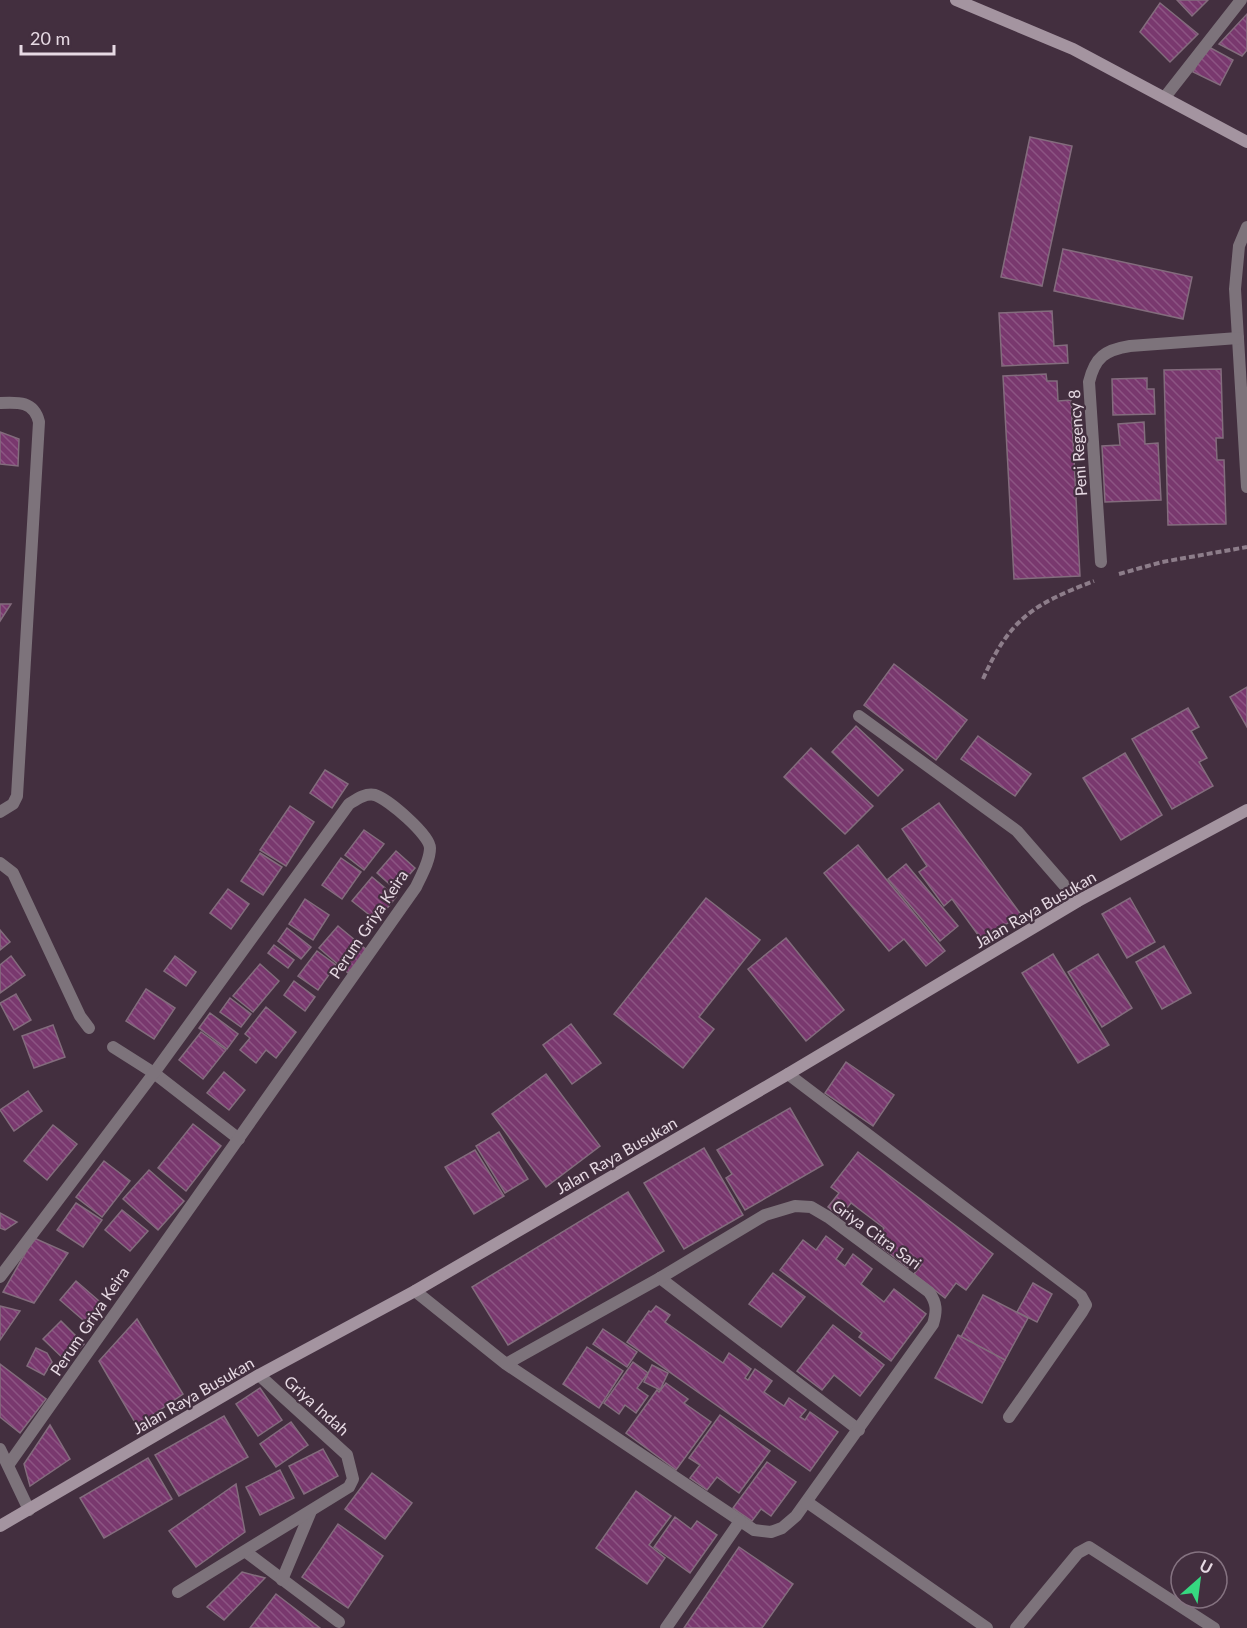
<svg xmlns="http://www.w3.org/2000/svg" width="1247" height="1628" viewBox="0 0 1247 1628" font-family="Lato,sans-serif">
  <defs>
    <pattern id="building-back-hatch" width="6" height="6" patternUnits="userSpaceOnUse" patternTransform="scale(1.5)"><rect width="6" height="6" fill="#79386e"/><path d="M-1 5l2 2M0 0l6 6M5-1l2 2" fill="none" stroke="#8c5483"/></pattern>
  </defs>
  <rect width="100%" height="100%" fill="#432f3f"/>
  <!-- building -->
  <g fill="url(#building-back-hatch)" stroke="#836c7d" stroke-width="1.5">
    <path d="M1177 0H1208L1192 16Z"/>
    <path d="M1160 3 1198 34 1170 62 1140 32Z"/>
    <path d="M1247 14V50L1242 56 1219 44Z"/>
    <path d="M1207 46 1233 60 1220 85 1193 72Z"/>
    <path d="M1030 137 1072 146 1042 286 1001 277Z"/>
    <path d="M1063 249 1192 277 1183 319 1054 291Z"/>
    <path d="M1052 311 1054 346 1067 345 1068 363 1002 366 999 313Z"/>
    <path d="M1221 369 1223 438H1216L1217 460H1224L1226 524 1168 525 1164 370Z"/>
    <path d="M1046 374 1047 381H1057L1058 401 1071 400 1080 576 1014 579 1003 376Z"/>
    <path d="M1147 378V389H1154L1155 414 1113 415 1112 379Z"/>
    <path d="M1144 422 1145 444 1158 443 1161 500 1105 502 1102 446 1120 445 1118 424Z"/>
    <path d="M0 432 19 439 18 466 0 464Z"/>
    <path d="M0 604H11L0 621Z"/>
    <path d="M894 664 967 720 936 760 864 705Z"/>
    <path d="M1247 687V727L1230 697Z"/>
    <path d="M1188 708 1199 727 1191 731 1207 758 1199 762 1213 786 1172 809 1132 739Z"/>
    <path d="M856 726 903 770 878 796 832 752Z"/>
    <path d="M978 736 1031 774 1015 796 961 759Z"/>
    <path d="M811 748 873 806 845 834 784 777Z"/>
    <path d="M1125 753 1162 815 1121 840 1083 778Z"/>
    <path d="M325 770 348 784 332 808 310 793Z"/>
    <path d="M939 803 1022 916 1000 927 984 943 952 899 944 906 919 872 927 866 902 829Z"/>
    <path d="M290 806 314 822 286 866 260 850Z"/>
    <path d="M364 830 384 844 364 870 345 855Z"/>
    <path d="M858 845 945 951 926 966 904 939 889 951 824 873Z"/>
    <path d="M396 851 415 868 396 890 377 873Z"/>
    <path d="M260 853 282 867 263 895 241 881Z"/>
    <path d="M341 858 361 872 342 899 322 885Z"/>
    <path d="M906 864 958 926 940 941 888 879Z"/>
    <path d="M372 877 396 897 377 921 352 901Z"/>
    <path d="M228 889 249 904 231 929 210 913Z"/>
    <path d="M706 898 760 940 699 1017 714 1029 683 1068 614 1014Z"/>
    <path d="M1130 898 1155 942 1127 958 1102 914Z"/>
    <path d="M305 899 329 915 313 940 289 924Z"/>
    <path d="M338 926 367 950 348 973 319 948Z"/>
    <path d="M287 928 311 947 301 959 278 941Z"/>
    <path d="M0 930 10 942 0 950Z"/>
    <path d="M786 938 844 1010 806 1041 748 969Z"/>
    <path d="M274 945 294 960 288 968 268 953Z"/>
    <path d="M1164 946 1191 993 1162 1009 1136 962Z"/>
    <path d="M317 951 336 965 318 990 298 976Z"/>
    <path d="M1053 954 1109 1045 1078 1063 1022 973Z"/>
    <path d="M1098 954 1132 1008 1102 1027 1068 972Z"/>
    <path d="M11 956 25 975 0 993V965Z"/>
    <path d="M175 956 196 972 186 986 164 971Z"/>
    <path d="M260 964 279 981 253 1012 233 996Z"/>
    <path d="M294 981 315 997 305 1011 284 995Z"/>
    <path d="M146 989 175 1008 154 1039 126 1021Z"/>
    <path d="M16 994 31 1020 14 1030 0 1003Z"/>
    <path d="M230 998 251 1014 241 1027 220 1012Z"/>
    <path d="M266 1007 296 1032 276 1058 266 1050 256 1063 240 1050 250 1038 245 1034Z"/>
    <path d="M210 1013 238 1034 227 1049 199 1028Z"/>
    <path d="M571 1024 601 1063 572 1084 543 1045Z"/>
    <path d="M53 1025 65 1057 34 1068 22 1036Z"/>
    <path d="M201 1032 226 1050 203 1079 179 1060Z"/>
    <path d="M846 1062 894 1095 873 1126 825 1093Z"/>
    <path d="M224 1072 245 1090 229 1110 207 1093Z"/>
    <path d="M546 1074 600 1146 546 1187 492 1114Z"/>
    <path d="M28 1091 42 1111 14 1131 0 1110Z"/>
    <path d="M790 1108 823 1165 745 1210 726 1178 732 1174 717 1150Z"/>
    <path d="M193 1124 221 1146 186 1191 158 1168Z"/>
    <path d="M53 1125 77 1144 47 1180 24 1161Z"/>
    <path d="M499 1132 528 1179 505 1193 476 1146Z"/>
    <path d="M704 1148 743 1215 684 1249 644 1183Z"/>
    <path d="M475 1150 504 1196 474 1214 445 1167Z"/>
    <path d="M858 1152 993 1254 966 1290 956 1283 945 1298 914 1274 921 1265 914 1260 908 1268 873 1241 884 1228 851 1203 840 1217 828 1207 839 1193 831 1187Z"/>
    <path d="M104 1161 130 1181 102 1217 76 1197Z"/>
    <path d="M149 1170 184 1201 158 1230 123 1199Z"/>
    <path d="M628 1192 664 1251 508 1345 472 1287Z"/>
    <path d="M76 1203 102 1220 83 1247 57 1230Z"/>
    <path d="M122 1210 148 1231 130 1251 105 1230Z"/>
    <path d="M0 1213 17 1222 5 1230 0 1228Z"/>
    <path d="M826 1236 843 1249 836 1259 845 1266 853 1254 872 1269 861 1284 884 1302 894 1289 926 1314 891 1361 859 1337 862 1333 780 1270 803 1240 816 1250Z"/>
    <path d="M34 1238 68 1253 34 1303 3 1292Z"/>
    <path d="M773 1273 805 1297 781 1327 749 1304Z"/>
    <path d="M76 1281 106 1307 90 1326 60 1300Z"/>
    <path d="M1033 1283 1052 1294 1037 1322 1017 1312Z"/>
    <path d="M983 1295 1028 1318 1005 1360 961 1337Z"/>
    <path d="M0 1306 20 1311 0 1340Z"/>
    <path d="M656 1306 670 1315 665 1322 723 1363 729 1353 751 1369 745 1378 748 1380 755 1369 772 1381 764 1392 784 1406 789 1398 806 1410 800 1417 805 1420 810 1412 838 1432 810 1471 627 1342 649 1311 651 1312Z"/>
    <path d="M137 1319 183 1394 137 1426 99 1361Z"/>
    <path d="M61 1321 84 1344 67 1362 43 1339Z"/>
    <path d="M833 1325 884 1365 860 1396 834 1375 822 1390 797 1371Z"/>
    <path d="M603 1329 637 1352 627 1367 593 1344Z"/>
    <path d="M958 1335 1005 1360 982 1403 935 1378Z"/>
    <path d="M587 1347 623 1371 599 1408 563 1384Z"/>
    <path d="M36 1348 47 1353 52 1362 44 1375 27 1366Z"/>
    <path d="M633 1362 648 1373 637 1388 648 1396 636 1413 625 1405 619 1414 604 1403Z"/>
    <path d="M0 1364 46 1399 20 1433 0 1417Z"/>
    <path d="M652 1365 668 1373 660 1390 644 1382Z"/>
    <path d="M666 1383 688 1399 684 1403 711 1422 676 1470 626 1433 657 1390 659 1392Z"/>
    <path d="M260 1388 282 1420 258 1436 236 1404Z"/>
    <path d="M720 1415 770 1451 739 1493 717 1477 707 1490 690 1478 700 1465 689 1458Z"/>
    <path d="M224 1416 248 1457 179 1496 155 1455Z"/>
    <path d="M291 1422 308 1445 276 1467 260 1444Z"/>
    <path d="M50 1425 70 1459 30 1486 24 1464Z"/>
    <path d="M323 1449 338 1476 304 1494 289 1466Z"/>
    <path d="M148 1458 172 1499 104 1538 80 1498Z"/>
    <path d="M767 1462 796 1482 771 1516 761 1509 752 1521 733 1508Z"/>
    <path d="M280 1470 294 1498 260 1515 246 1487Z"/>
    <path d="M372 1473 412 1503 385 1539 345 1509Z"/>
    <path d="M236 1484 245 1532 196 1567 169 1531Z"/>
    <path d="M636 1491 671 1516 649 1545 665 1558 647 1584 596 1548Z"/>
    <path d="M675 1517 691 1529 697 1521 717 1535 690 1573 654 1547Z"/>
    <path d="M338 1524 383 1556 348 1608 302 1577Z"/>
    <path d="M739 1547 793 1584 762 1628H684Z"/>
    <path d="M242 1572 265 1578 224 1620 207 1607Z"/>
    <path d="M276 1594 320 1628H250Z"/>
  </g>
  <g fill="none" stroke-linecap="round" stroke-linejoin="round">
    <!-- path -->
    <g stroke="#8d7d8a" stroke-width="4" stroke-dasharray="6 3" stroke-linecap="butt">
      <path d="M1119 574 1162 562 1247 547"/>
      <path d="M983 679C1010 618 1034 604 1094 581"/>
    </g>
    <!-- lane -->
    <g stroke="#7d737b" stroke-width="12">
      <path d="M859 716 1017 831 1078 901"/>
      <path d="M113 1047 154 1073"/>
    </g>
    <!-- street -->
    <g stroke="#7d737b" stroke-width="12">
      <path d="M1165 97 1241 0"/>
      <path d="M1247 227 1239 246 1235 289 1247 487"/>
      <path d="M0 403C18 402 34 401 39 422L17 796 13 804 0 812"/>
      <path d="M1101 562 1089 382C1095 357 1105 350 1130 346L1238 338"/>
      <path d="M0 863 13 873 80 1016 89 1028"/>
      <path d="M154 1073 239 1139"/>
      <path d="M788 1074 1081 1296 1086 1305 1082 1312 1009 1417"/>
      <path d="M0 1277 154 1073 349 804C357 799 365 793 375 795 388 799 430 835 430 848 430 861 421 876 416 887L9 1464"/>
      <path d="M660 1278 859 1430"/>
      <path d="M415 1291 506 1364 754 1530 771 1532 782 1528 796 1516 933 1324C937 1311 937 1303 929 1292L828 1217 811 1207 795 1206 765 1215 660 1278 506 1364"/>
      <path d="M0 1449 29 1510"/>
      <path d="M807 1502 987 1628"/>
      <path d="M246 1552 339 1622"/>
      <path d="M282 1580 311 1511"/>
      <path d="M178 1592 349 1487 353 1479 347 1455 259 1375"/>
      <path d="M666 1628 740 1521"/>
      <path d="M1016 1628 1078 1553 1089 1547 1214 1628"/>
    </g>
    <!-- secondary -->
    <g stroke="#a494a0" stroke-width="12">
      <path d="M956 0 1073 49 1247 142"/>
      <path d="M0 1526 259 1375 415 1291 788 1074 1078 901 1247 810"/>
    </g>
  </g>
  <g text-anchor="middle" dominant-baseline="central" stroke-width="4.5" stroke-linejoin="round" paint-order="stroke">
    <!-- street labels -->
    <g font-size="16" fill="#e7dae4" stroke="#432f3f">
      <text transform="translate(1077 443) rotate(-94)">Peni Regency 8</text>
      <text transform="translate(1035 909) rotate(-30)">Jalan Raya Busukan</text>
      <text transform="translate(368 924) rotate(-56)">Perum Griya Keira</text>
      <text transform="translate(616 1155) rotate(-30)">Jalan Raya Busukan</text>
      <text transform="translate(877 1234) rotate(36)">Griya Citra Sari</text>
      <text transform="translate(89 1321) rotate(-56)">Perum Griya Keira</text>
      <text transform="translate(193 1395) rotate(-30)">Jalan Raya Busukan</text>
      <text transform="translate(317 1405) rotate(42)">Griya Indah</text>
    </g>
  </g>
  <!-- north arrow -->
  <g transform="translate(1199 1580) rotate(28)"><circle r="28" fill="#432f3f" stroke="#857381" stroke-width="1.5"/>
  <path d="M0-4.5L10 22L0 15L-10 22Z" fill="#36d880"/>
  <text y="-9" font-size="16" font-weight="bold" text-anchor="middle" fill="#e7dae4">U</text>
  </g>
  <!-- scale -->
  <path d="M21 45v9h93v-9" fill="none" stroke="#e7dae4" stroke-width="3"/>
  <text x="30" y="45" font-size="18" fill="#e7dae4" stroke="#432f3f" stroke-width="4.5" paint-order="stroke">20 m</text>
</svg>
